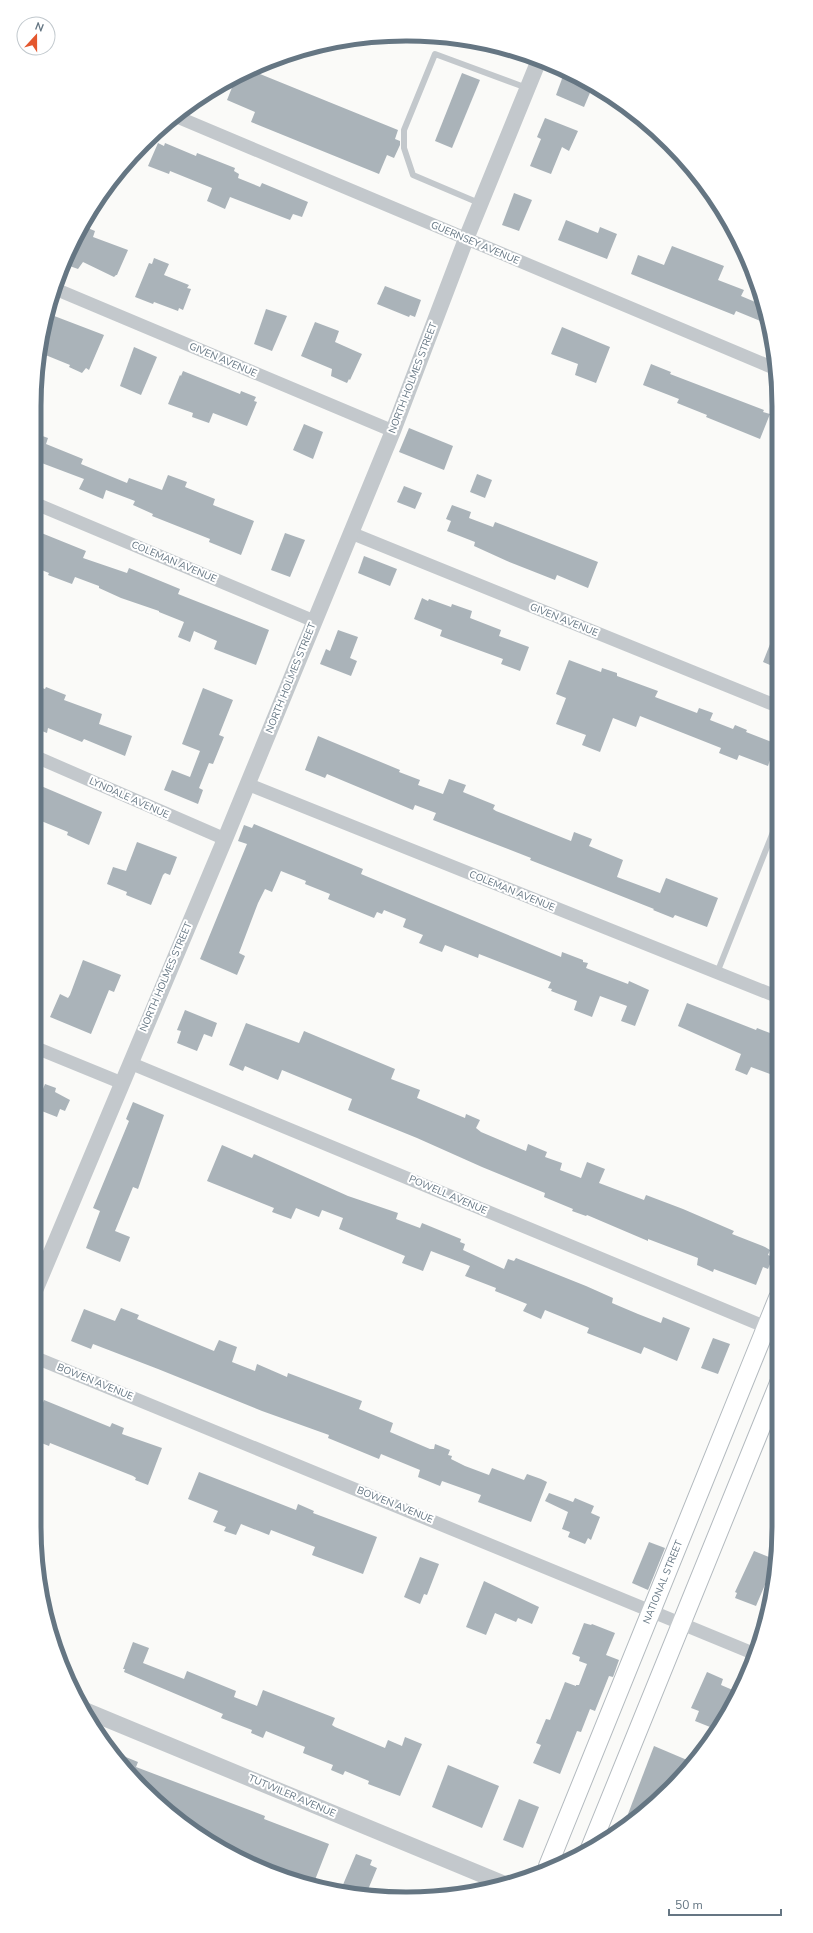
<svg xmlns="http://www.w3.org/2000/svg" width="813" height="1933" viewBox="0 0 813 1933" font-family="'Nunito Sans',sans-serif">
  <rect width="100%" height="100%" fill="#fafaf8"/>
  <!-- building -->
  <g fill="#aab3b9">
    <path d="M264 64 260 74 398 130 395 139 400 141V145L394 158 387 155 379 174 251 122 255 112 227 100 237 75Z"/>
    <path d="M462 73 480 80 452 148 435 141Z"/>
    <path d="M563 76 592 88 584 107 556 95Z"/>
    <path d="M545 118 578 131 569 151 562 147 551 174 530 166 541 139 537 137Z"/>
    <path d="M158 143 164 146 165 143 196 156 197 153 235 168 234 171 239 174 238 178 260 187 262 183 308 202 302 217 293 214 290 220 230 197 225 209 207 201 212 188 170 171 169 174 148 166Z"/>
    <path d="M514 193 532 200 519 231 502 225Z"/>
    <path d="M566 220 598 233 600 227 617 234 607 259 558 240Z"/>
    <path d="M83 226 95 231 93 237 128 250 117 275H116L114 277 83 262 78 269 64 264Z"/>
    <path d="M672 246 724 266 718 280 744 290 741 296 760 304 765 323 736 311 734 315 631 274 638 255 664 265Z"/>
    <path d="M154 258 169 264 164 275 189 285 187 288 191 289 183 310 179 308 178 311 154 302 153 304 135 297 149 263 152 264Z"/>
    <path d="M385 286 421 300 415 317 410 315 409 317 377 304Z"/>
    <path d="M266 309 287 316 272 351 254 344Z"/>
    <path d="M49 314 104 335 89 370 86 368 82 373 69 367 70 365 43 354Z"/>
    <path d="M315 322 339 331 335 342 362 354 350 380 349 379 347 383 331 376 332 369 301 356Z"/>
    <path d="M562 327 610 347 596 383 575 375 578 364 551 354Z"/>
    <path d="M134 347 157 357 141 395 120 386Z"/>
    <path d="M651 364 671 372 670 374 764 410 763 412 770 414 760 439 706 417 707 415 677 403 679 399 643 385Z"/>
    <path d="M183 371 240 394 241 391 256 397 254 401 257 402 247 426 213 413 209 423 192 417 193 413 168 404 180 375 181 376Z"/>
    <path d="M304 424 323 432 313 459 293 450Z"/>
    <path d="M409 428 453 446 444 470 399 452Z"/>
    <path d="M34 433 48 438 46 444 83 459 81 464 127 483 129 478 162 490 168 475 187 482 185 487 215 499 213 505 254 521 241 555 209 542 210 539 152 516 153 514 133 505 135 501 106 490 103 499 79 489 84 479 39 462 34 472Z"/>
    <path d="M477 474 492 480 485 498 470 492Z"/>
    <path d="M404 486 422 493 415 509 397 502Z"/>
    <path d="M452 505 471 512 469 518 493 527 495 522 598 562 588 588 557 575 555 580 507 561 474 546 475 542 447 531 451 521 446 519Z"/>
    <path d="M34 530 86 551 83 558 127 573 129 568 180 589 178 594 269 630 256 665 214 649 217 641 194 631 190 642 178 637 184 622 159 612V611L121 598 99 588V586L75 577 72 584 48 575 49 573 34 567Z"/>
    <path d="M285 533 305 540 290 577 271 570Z"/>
    <path d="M364 556 397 569 390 586 358 573Z"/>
    <path d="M422 598 428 601 429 599 451 607 452 604 472 611 470 618 501 630 499 636 529 647 520 671 501 664 503 659 440 636 442 630 414 619Z"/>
    <path d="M776 629H777V668L763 662Z"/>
    <path d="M338 630 358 637 350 658 357 661 351 676 320 664 326 649 330 651Z"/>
    <path d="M569 660 601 672 602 668 617 673V676L658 691 655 697 697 713 699 708 713 713 710 720 733 729 735 725 747 730 746 732 777 744V759L771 757 768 766 739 755 737 760 719 753 721 748 640 716 636 727 613 718 600 752 582 745 586 735 556 724 566 698 556 694Z"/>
    <path d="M34 685 45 689 46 687 66 695 64 700 102 714 99 724 132 736 125 756 84 739 82 742 48 728 47 733 34 728Z"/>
    <path d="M203 688 233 700 219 735 224 737 213 764 209 763 199 788 203 790 198 804 164 790 172 770 190 777 200 751 182 744Z"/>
    <path d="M318 736 400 770 399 772 420 780 418 785 443 794 449 779 466 785 463 792 495 805 493 809 496 811 571 841 574 832 592 839 589 846 623 860 617 877 660 893 666 878 718 898 707 927 675 915 673 918 653 910 654 909 530 860 531 858 469 834 433 820 436 813 415 805 413 810 327 774 325 778 305 770Z"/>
    <path d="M34 783 102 812 89 845 67 835 68 832 34 818Z"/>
    <path d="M254 824 363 869 361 874 561 957 562 952 583 960V962L588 963 586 968 628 984 629 981 649 990 635 1026 621 1021 627 1006 600 996 592 1017 574 1010 577 1001 551 991 552 989 548 988 551 982 479 954 478 958 445 945 442 952 419 943 423 935 403 927 406 919 384 910 382 914 377 912 374 918 328 899 330 894 305 884 306 881 281 871 272 892 265 889 258 903 239 953 245 956 237 975 200 959 247 844 238 841 244 825 252 828Z"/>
    <path d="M137 842 177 857 170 875 165 873 163 875 151 905 126 895 127 892 107 884 113 867 126 871Z"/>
    <path d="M83 960 121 975 114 992 109 990 91 1034 50 1017 60 994 68 998 70 995Z"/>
    <path d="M687 1003 756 1030 757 1028 778 1036V1077L751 1067 747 1075 735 1070 741 1054 678 1026Z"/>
    <path d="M185 1010 217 1023 212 1037 204 1034 197 1051 177 1043 181 1031 177 1030Z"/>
    <path d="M246 1023 299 1043 304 1031 395 1069 391 1079 420 1090 417 1098 465 1118 466 1114 480 1120 476 1128 481 1132 526 1151 528 1144 547 1152 545 1157 562 1163 560 1170 581 1178 587 1162 605 1169 599 1183 644 1200 646 1195 683 1209 734 1231 732 1234 765 1247 770 1250 768 1255 773 1257 768 1269 763 1267 756 1285 714 1269 713 1272 697 1265 698 1258 648 1239V1241L587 1215 586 1216 572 1211 573 1209 544 1197 545 1193 482 1167 417 1138 348 1110 352 1099 323 1087 282 1070 278 1080 245 1066 243 1071 229 1065Z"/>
    <path d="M45 1084 56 1088 55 1092 70 1100 65 1111 60 1109 57 1117 34 1108V1085L43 1089Z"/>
    <path d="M133 1102 164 1115 138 1189 133 1187 115 1231 130 1237 120 1262 86 1248 100 1211 93 1208 129 1121 126 1119Z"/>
    <path d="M222 1145 252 1158 254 1154 348 1196 398 1213 396 1219 420 1228 422 1223 461 1239 460 1242 465 1244 463 1250 504 1269 508 1259 514 1261 516 1258 586 1286 613 1298 612 1303 638 1314 661 1323 663 1317 690 1328 677 1361 644 1347 641 1354 587 1333 589 1328 545 1310 541 1319 523 1311 527 1304 495 1291 496 1288 465 1276 470 1266 431 1251 423 1271 402 1263 405 1256 339 1229 343 1218 322 1210 319 1217 296 1208 291 1219 272 1212 274 1208 207 1181Z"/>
    <path d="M121 1308 139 1315 137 1319 214 1351 219 1340 237 1347 232 1362 255 1371 257 1364 287 1377 288 1373 362 1401 359 1409 393 1423 390 1432 430 1449H434L435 1444 450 1450 448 1455 452 1456 451 1459 465 1466 489 1475 492 1468 524 1480 527 1474 541 1479 547 1482 531 1522 478 1502 481 1495 442 1481 440 1486 418 1477 420 1470 381 1454 379 1459 328 1438 329 1435 262 1411 158 1369 93 1344 91 1349 71 1341 84 1309 115 1321Z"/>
    <path d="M713 1338 730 1344 718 1374 701 1368Z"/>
    <path d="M44 1400 110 1427 112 1423 124 1428 122 1434 162 1448 148 1485 135 1480 136 1478 133 1476 50 1443 49 1446 34 1440V1426Z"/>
    <path d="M199 1472 296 1510 298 1504 314 1511 313 1513 377 1537 363 1574 312 1555 315 1547 271 1530 269 1535 241 1524 236 1535 224 1531 226 1527 213 1522 218 1511 188 1499Z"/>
    <path d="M549 1493 573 1502 575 1498 594 1506 591 1513 600 1517 591 1540 588 1538 585 1544 568 1537 570 1532 562 1529 568 1512 545 1501Z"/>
    <path d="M649 1542 665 1548 648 1590 632 1583Z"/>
    <path d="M754 1551 774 1559 772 1568 756 1606 735 1598 737 1593 735 1592Z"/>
    <path d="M420 1557 439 1564 427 1595 424 1594 420 1604 404 1597Z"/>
    <path d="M484 1581 539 1607 532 1624 518 1618 516 1622 495 1613 486 1635 466 1627Z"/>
    <path d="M584 1623 591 1625 592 1624 615 1633 606 1655 619 1660 613 1677 609 1676 595 1711 590 1709 581 1732 577 1731 560 1774 533 1763 541 1745 536 1743 546 1719 550 1720 565 1682 576 1686V1685H579L587 1664 579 1661 580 1657 572 1654Z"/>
    <path d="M133 1642 149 1648 143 1663 184 1679 187 1671 236 1691 234 1697 257 1706 263 1690 335 1718 332 1725 335 1727 385 1748 388 1740 402 1746 405 1737 422 1744 400 1796 368 1784 369 1781 345 1771 343 1775 331 1770 333 1765 303 1753 305 1747 266 1731 263 1738 251 1733 252 1730 221 1718 223 1714 124 1672 125 1669H123Z"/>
    <path d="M707 1672 723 1679 721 1685 735 1691 715 1729 695 1721 699 1711 691 1708Z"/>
    <path d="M654 1746 687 1760 681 1776 652 1806 637 1818 628 1814Z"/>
    <path d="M111 1751 138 1762 136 1767 265 1816 264 1819 329 1844 313 1885 270 1872 231 1854 232 1850 228 1849 229 1847 207 1838 126 1772Z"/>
    <path d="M448 1765 499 1786 482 1828 432 1807Z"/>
    <path d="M519 1799 539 1807 523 1848 503 1840Z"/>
    <path d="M356 1854 372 1860 370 1865 377 1868 367 1892 365 1891 363 1896 350 1894 351 1891 342 1887Z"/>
  </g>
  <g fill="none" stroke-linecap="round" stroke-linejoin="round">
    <defs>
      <g id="secondary">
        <path d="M589 1851 779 1383"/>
        <path d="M548 1866 778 1298"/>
      </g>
    </defs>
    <!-- secondary casing -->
    <use href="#secondary" stroke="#b3babf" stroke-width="20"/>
    <!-- service -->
    <g stroke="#c3c8cc" stroke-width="6">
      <path d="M479 203 413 175 404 148V130L435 54 527 88"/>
      <path d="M717 973 777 822"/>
    </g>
    <!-- minor -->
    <g stroke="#c3c8cc" stroke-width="13">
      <path d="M175 116 776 369"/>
      <path d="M53 288 393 431"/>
      <path d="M34 503 314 621"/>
      <path d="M351 533 777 706"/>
      <path d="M34 756 225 839"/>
      <path d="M247 784 778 997"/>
      <path d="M34 1047 122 1083"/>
      <path d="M130 1063 766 1327"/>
      <path d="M34 1357 755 1654"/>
    </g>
    <!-- tertiary -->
    <g stroke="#c3c8cc" stroke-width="16">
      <path d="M34 1293 225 839 393 431 466 239 539 60"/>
      <path d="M82 1709 502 1883"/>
    </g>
    <!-- secondary -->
    <use href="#secondary" stroke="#fff" stroke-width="18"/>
  </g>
  <g text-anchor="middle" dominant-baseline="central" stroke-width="4" stroke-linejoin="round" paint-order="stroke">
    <!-- street labels -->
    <g font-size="10" fill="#657683" stroke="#fff">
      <text transform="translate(475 243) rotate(23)">GUERNSEY AVENUE</text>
      <text transform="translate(223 360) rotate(23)">GIVEN AVENUE</text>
      <text transform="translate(413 378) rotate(-69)">NORTH HOLMES STREET</text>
      <text transform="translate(174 562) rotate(23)">COLEMAN AVENUE</text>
      <text transform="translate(564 620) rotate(22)">GIVEN AVENUE</text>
      <text transform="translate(291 678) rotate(-68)">NORTH HOLMES STREET</text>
      <text transform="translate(129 798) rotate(24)">LYNDALE AVENUE</text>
      <text transform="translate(512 891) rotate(22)">COLEMAN AVENUE</text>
      <text transform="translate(166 977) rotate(-67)">NORTH HOLMES STREET</text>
      <text transform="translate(448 1195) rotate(23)">POWELL AVENUE</text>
      <text transform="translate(95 1382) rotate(22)">BOWEN AVENUE</text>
      <text transform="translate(395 1505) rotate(22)">BOWEN AVENUE</text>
      <text transform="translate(663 1582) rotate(-68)">NATIONAL STREET</text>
      <text transform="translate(292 1796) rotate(23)">TUTWILER AVENUE</text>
    </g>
  </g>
  <!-- crop -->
  <path d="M0 0H813V1933H0ZM406 41H407A365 365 0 0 1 772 406V1527A365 365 0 0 1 407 1892H406A365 365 0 0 1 41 1527V406A365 365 0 0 1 406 41Z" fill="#fff" fill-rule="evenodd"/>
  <path fill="none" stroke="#657683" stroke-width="5" d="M406 41H407A365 365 0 0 1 772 406V1527A365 365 0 0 1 407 1892H406A365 365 0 0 1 41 1527V406A365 365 0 0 1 406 41Z"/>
  <!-- north arrow -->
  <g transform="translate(36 36) rotate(21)"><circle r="19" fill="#ffffff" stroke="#c1c8cd"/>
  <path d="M0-3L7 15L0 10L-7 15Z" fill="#e4572e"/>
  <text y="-6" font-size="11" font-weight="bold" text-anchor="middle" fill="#657683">N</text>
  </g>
  <!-- scale -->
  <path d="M669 1909v6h112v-6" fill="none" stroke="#657683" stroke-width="2"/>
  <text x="675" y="1909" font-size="12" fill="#657683" stroke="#ffffff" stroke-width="3" paint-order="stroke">50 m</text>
</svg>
